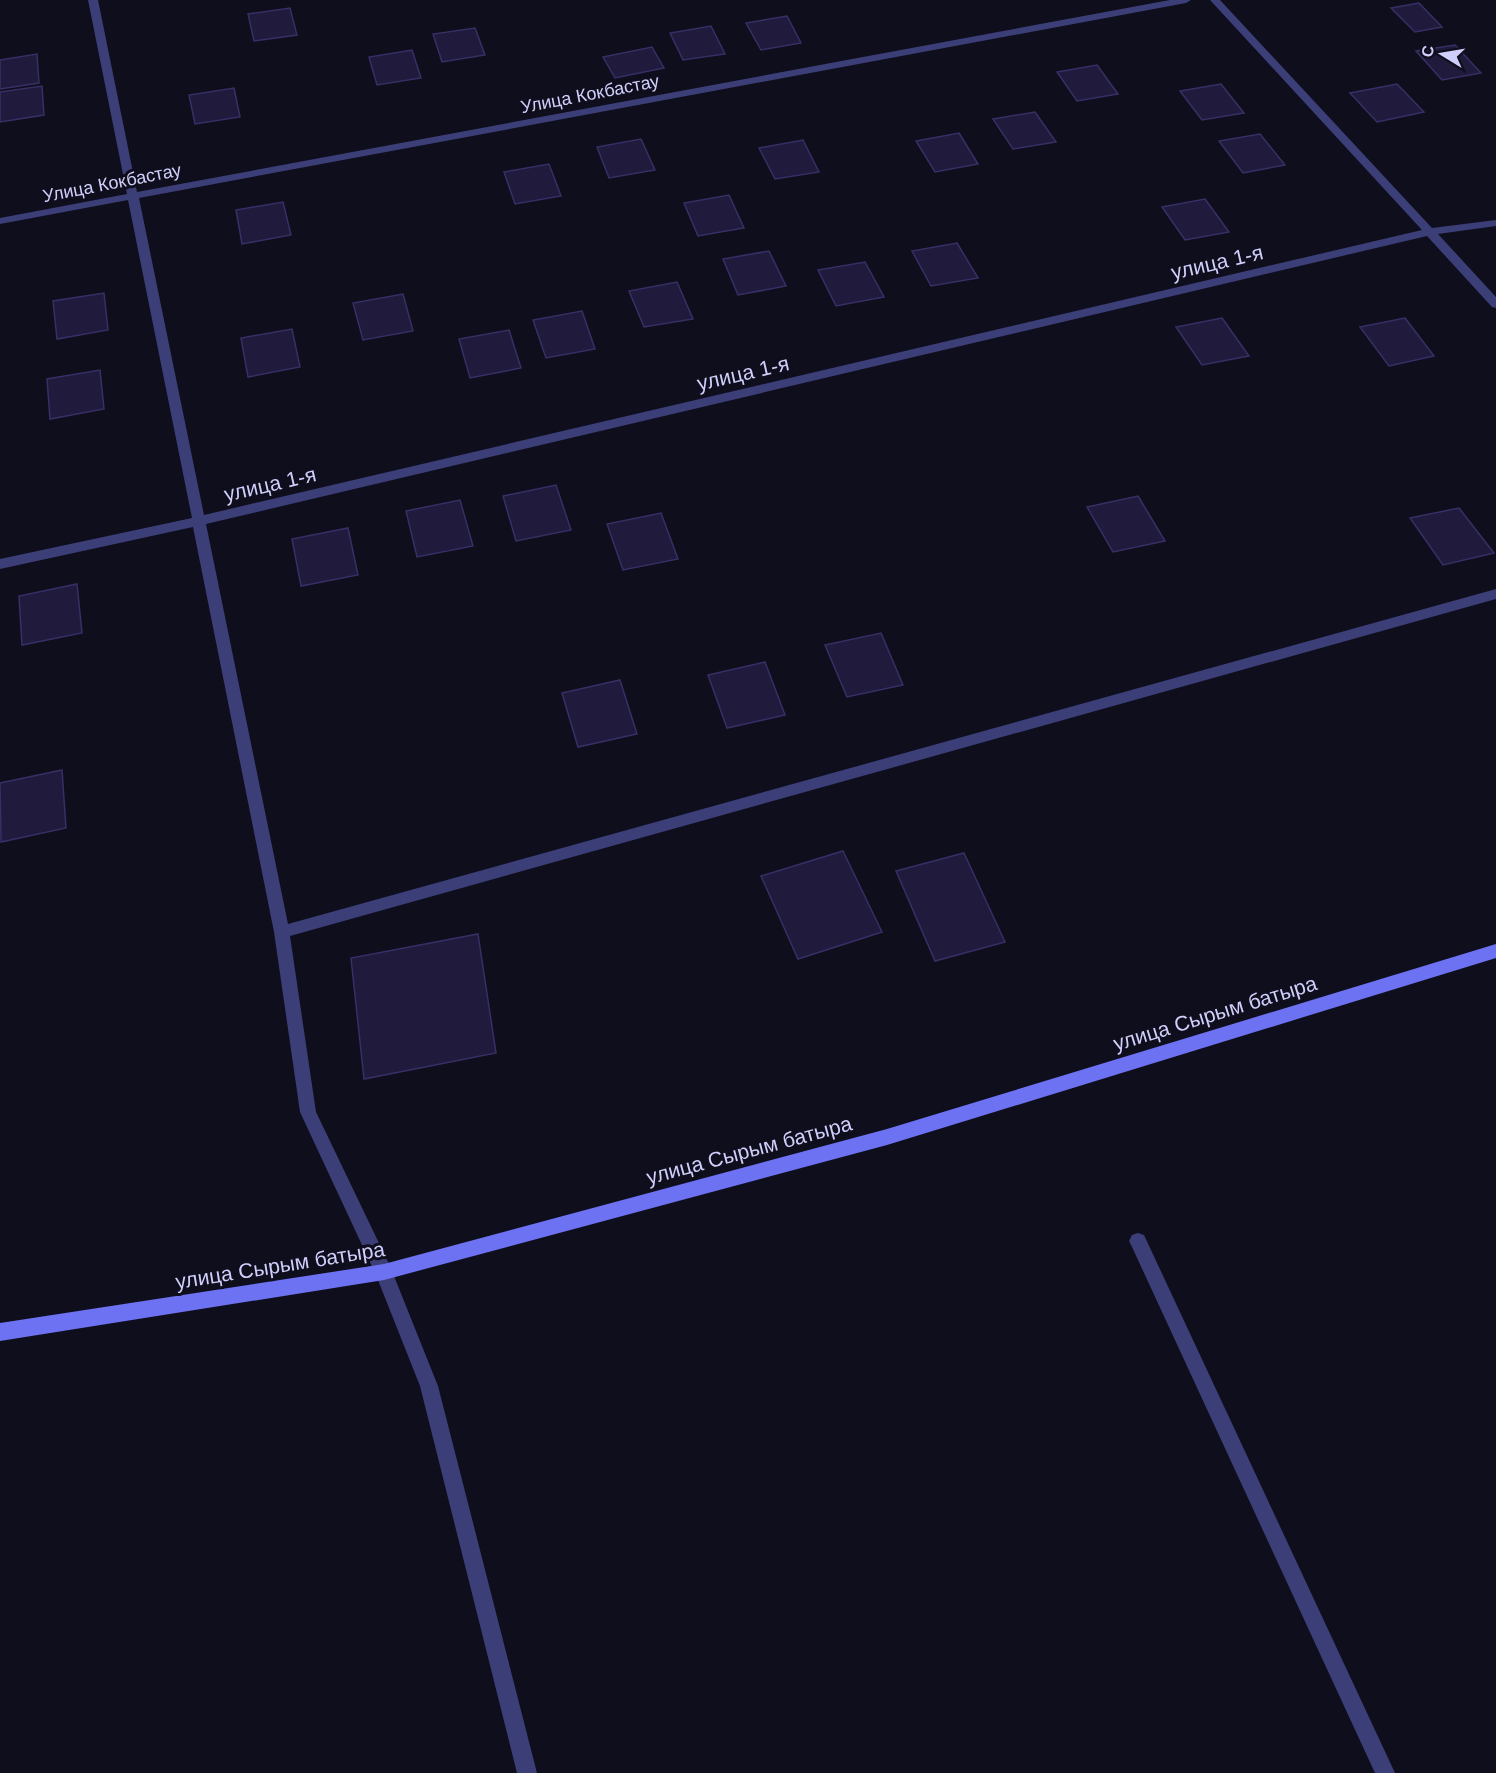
<svg xmlns="http://www.w3.org/2000/svg" width="1496" height="1773" viewBox="0 0 1496 1773" font-family="Helvetica,sans-serif">
  <rect width="100%" height="100%" fill="#0f0e1d"/>
  <!-- building -->
  <g fill="#201b3c" stroke="#372f66" stroke-width="1.5">
    <path d="M1419 3 1442 27 1415 32 1391 8Z"/>
    <path d="M290 8 297 35 254 41 248 14Z"/>
    <path d="M787 16 801 43 761 50 746 23Z"/>
    <path d="M711 26 725 54 683 60 670 33Z"/>
    <path d="M475 28 485 55 442 62 433 34Z"/>
    <path d="M1455 45 1481 73 1442 80 1416 51Z"/>
    <path d="M652 47 664 68 615 78 603 57Z"/>
    <path d="M412 50 421 78 377 85 369 57Z"/>
    <path d="M37 54 39 83 0 89V60Z"/>
    <path d="M1097 65 1118 94 1077 101 1057 72Z"/>
    <path d="M1221 84 1244 113 1202 120 1180 91Z"/>
    <path d="M1397 84 1424 112 1377 122 1350 93Z"/>
    <path d="M42 86 44 115 0 122V92Z"/>
    <path d="M234 88 240 117 195 124 189 95Z"/>
    <path d="M1035 112 1056 142 1013 149 993 119Z"/>
    <path d="M959 133 978 164 935 172 916 141Z"/>
    <path d="M1260 134 1285 165 1243 173 1219 141Z"/>
    <path d="M641 139 655 170 609 178 597 147Z"/>
    <path d="M803 140 819 172 775 179 759 148Z"/>
    <path d="M549 164 561 196 515 204 504 172Z"/>
    <path d="M729 195 744 228 698 236 684 203Z"/>
    <path d="M1205 199 1229 232 1185 240 1162 207Z"/>
    <path d="M283 202 291 235 242 244 236 210Z"/>
    <path d="M957 243 978 278 931 286 912 251Z"/>
    <path d="M769 251 786 286 738 295 723 259Z"/>
    <path d="M865 262 884 297 836 306 818 270Z"/>
    <path d="M677 282 693 319 644 327 629 291Z"/>
    <path d="M104 293 108 330 57 339 53 301Z"/>
    <path d="M403 294 413 331 363 340 353 303Z"/>
    <path d="M582 311 595 349 546 358 533 320Z"/>
    <path d="M1222 318 1249 356 1202 365 1176 327Z"/>
    <path d="M1405 318 1434 356 1389 366 1360 327Z"/>
    <path d="M292 329 300 367 248 377 241 338Z"/>
    <path d="M509 330 521 368 470 378 459 339Z"/>
    <path d="M100 370 104 409 50 419 47 379Z"/>
    <path d="M556 485 571 530 516 541 503 496Z"/>
    <path d="M1138 496 1165 541 1113 552 1087 507Z"/>
    <path d="M460 500 473 546 417 557 406 511Z"/>
    <path d="M1459 508 1494 553 1443 565 1410 518Z"/>
    <path d="M661 513 678 559 623 570 607 524Z"/>
    <path d="M348 528 358 575 301 586 292 539Z"/>
    <path d="M77 584 82 633 22 645 19 596Z"/>
    <path d="M881 633 903 685 847 697 825 645Z"/>
    <path d="M765 662 785 715 727 728 708 675Z"/>
    <path d="M620 680 637 734 578 747 562 693Z"/>
    <path d="M62 770 66 828 1 842 0 783Z"/>
    <path d="M843 851 882 932 798 959 761 876Z"/>
    <path d="M964 853 1005 942 935 961 896 871Z"/>
    <path d="M478 934 496 1053 364 1079 351 958Z"/>
  </g>
  <g fill="none" stroke-linecap="round" stroke-linejoin="round">
    <!-- lane -->
    <path fill="#3c3e78" fill-rule="evenodd" d="M1138 1233 1144 1235 1395 1773H1375L1132 1247 1129 1241 1132 1235Z"/>
    <!-- street -->
    <path fill="#3c3e78" fill-rule="evenodd" d="M88 0H98L137 192 1170 0H1191L1186 3 139 198 204 515 1422 230 1210 0H1220L1432 228 1496 220V226L1438 234 1496 297V308L1492 307 1427 236 206 524 288 924 1496 589V599L290 936 316 1112 390 1266 438 1386 537 1773H517L420 1386 376 1275 300 1112 274 932 193 527 0 569V559L192 518 128 200 0 224V218L127 194Z"/>
    <!-- secondary -->
    <path fill="#6d72f3" fill-rule="evenodd" d="M1496 944V958L887 1145 384 1280 0 1341V1323L384 1264 887 1129Z"/>
  </g>
  <g text-anchor="middle" dominant-baseline="central" stroke-width="6" stroke-linejoin="round" paint-order="stroke">
    <!-- far-street labels -->
    <g font-size="18" fill="#d0cefb" stroke="#0f0e1d">
      <text transform="translate(590 94) rotate(-11)">Улица Кокбастау</text>
      <text transform="translate(112 183) rotate(-11)">Улица Кокбастау</text>
    </g>
    <!-- street labels -->
    <g font-size="21" fill="#d0cefb" stroke="#0f0e1d">
      <text transform="translate(1217 262) rotate(-13)">улица 1-я</text>
      <text transform="translate(743 373) rotate(-13)">улица 1-я</text>
      <text transform="translate(270 484) rotate(-13)">улица 1-я</text>
      <text transform="translate(1215 1013) rotate(-17)">улица Сырым батыра</text>
      <text transform="translate(749 1150) rotate(-15)">улица Сырым батыра</text>
      <text transform="translate(280 1265) rotate(-9)">улица Сырым батыра</text>
    </g>
  </g>
  <!-- north arrow -->
  <g transform="translate(1442 54) rotate(281)" stroke="#0f0e1d" stroke-width="4.5" paint-order="stroke">
  <path d="M0-4.5L10 22L0 15L-10 22Z" fill="#d0cefb"/>
  <text y="-9" font-size="16" font-weight="bold" text-anchor="middle" fill="#d0cefb">С</text>
  </g>
</svg>
